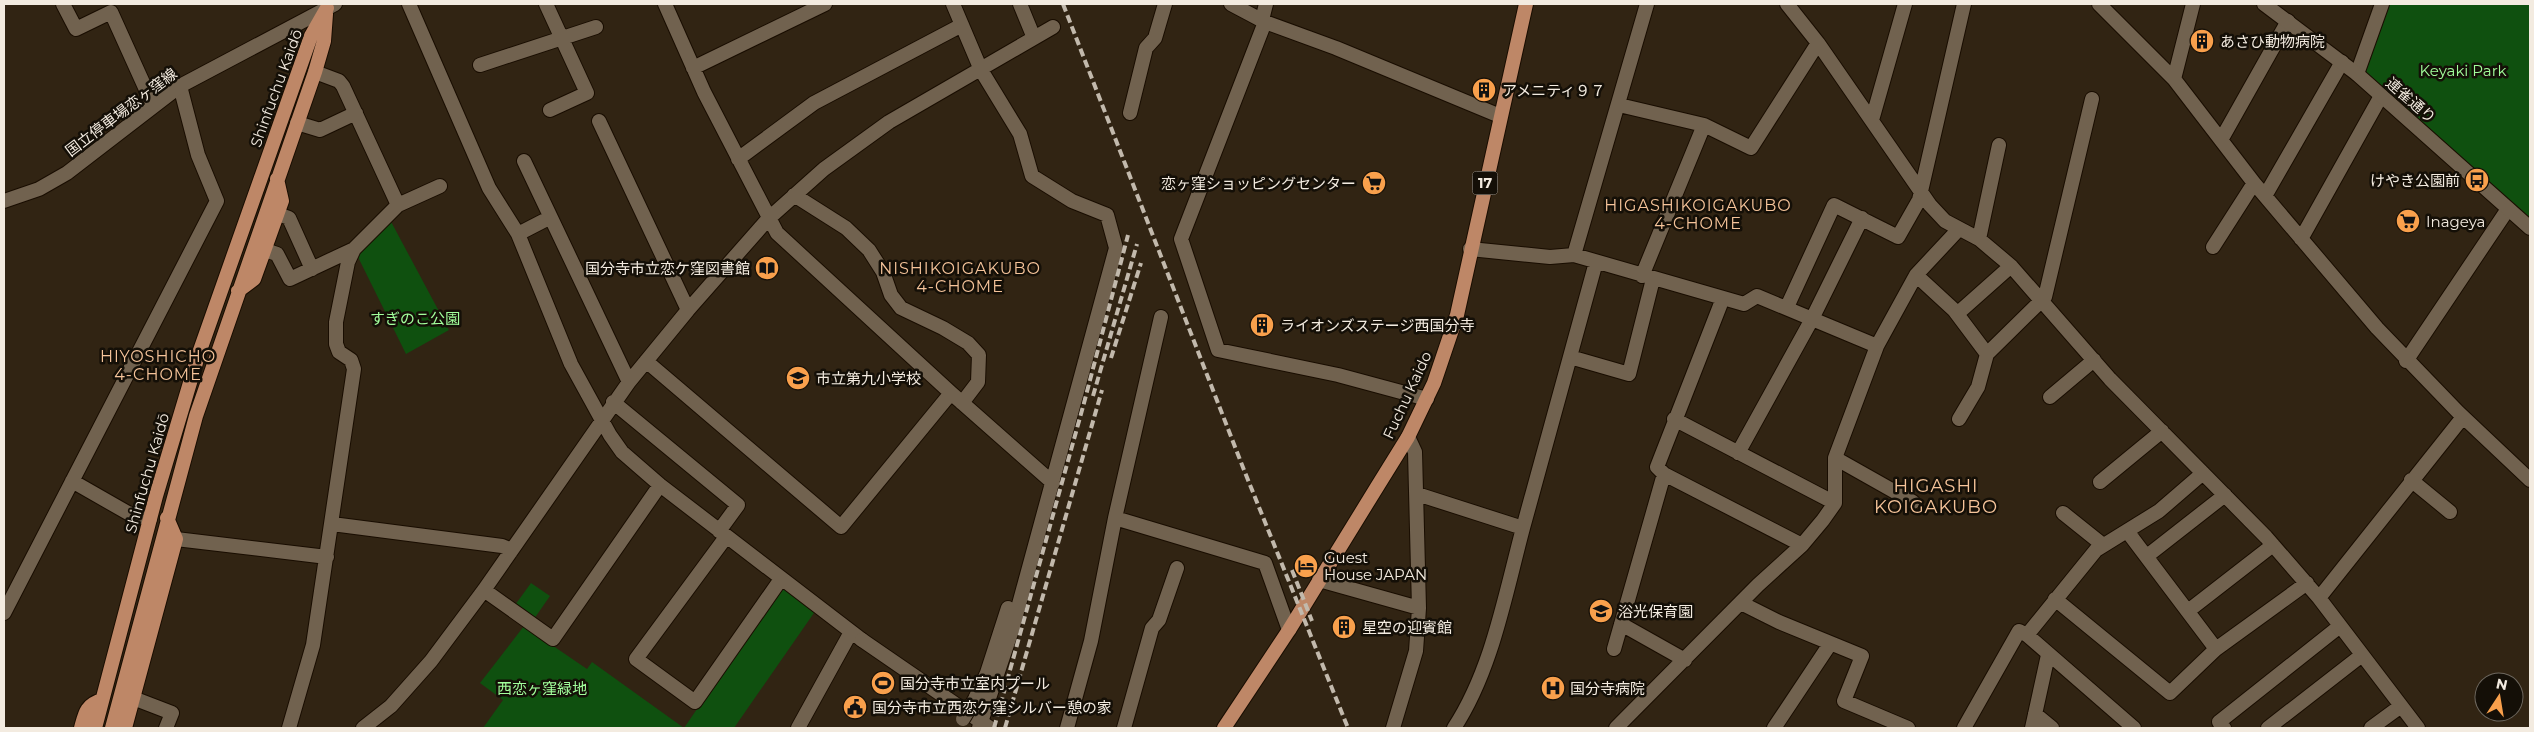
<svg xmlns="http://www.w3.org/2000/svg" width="2534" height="732" font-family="Montserrat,'Noto Sans JP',sans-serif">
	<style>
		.green { fill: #0f500f }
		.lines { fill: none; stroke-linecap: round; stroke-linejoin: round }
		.minor-casing { stroke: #190d01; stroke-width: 16 }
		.tertiary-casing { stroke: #190d01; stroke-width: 16 }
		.secondary-casing { stroke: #190d01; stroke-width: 16 }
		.primary-casing { stroke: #190d01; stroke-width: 16 }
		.minor { stroke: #71624f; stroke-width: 14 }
		.tertiary { stroke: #71624f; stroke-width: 14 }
		.secondary { stroke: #71624f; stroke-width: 14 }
		.primary { stroke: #be8767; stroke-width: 14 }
		.rail { stroke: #c2b9ac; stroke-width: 4; stroke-dasharray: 8 4; stroke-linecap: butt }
		.minor-bridge-casing { stroke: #190d01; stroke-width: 16; stroke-linecap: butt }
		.minor-bridge { stroke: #71624f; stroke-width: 14 }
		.labels { text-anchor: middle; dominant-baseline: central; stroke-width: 5; stroke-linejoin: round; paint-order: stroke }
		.shield { fill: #140f07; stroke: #b0a99f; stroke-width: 1 }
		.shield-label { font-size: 14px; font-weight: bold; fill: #f3ebe0 }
		.poi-label { font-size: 15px; fill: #f3ebe0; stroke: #140f07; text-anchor: start }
		.park-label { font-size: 15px; fill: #a2ff9c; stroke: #140f07 }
		.street-label { font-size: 15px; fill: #f3ebe0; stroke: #140f07 }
		.neighbourhood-label { font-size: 16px; letter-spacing: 1px; fill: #f6c49a; stroke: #140f07 }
		.quarter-label { font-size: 18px; letter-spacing: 1px; fill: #f6c49a; stroke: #140f07 }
	</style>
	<rect width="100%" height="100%" fill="#312413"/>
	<!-- green -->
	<path class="green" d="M2388,4H2530V219L2364,70Z
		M388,216L449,330L406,354L354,249Z
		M531,583L550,596L534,619L515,605Z
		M779,589L787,590L816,610L734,728H483L503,700L480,683L524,626L587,669L592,662L684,728Z"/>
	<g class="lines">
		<!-- minor casing -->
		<g class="minor-casing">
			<path id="minor" d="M63,4L76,29L111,12L153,105
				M409,4L489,188L518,234L571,364L610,435L622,452L660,485L862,640
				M546,4L587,93L550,110
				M665,4L704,92L777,233L951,393L1053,483
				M953,4L981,70L1020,134L1032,176L1072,201L1107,215L1116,248L1012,630L979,728
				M1020,4L1034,38
				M1231,4L1265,22L1336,48L1500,116
				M1787,4L1818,43L1930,205L1945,221L1979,239L2011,266L2110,379L2266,537L2319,598L2418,728
				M2099,4L2174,79L2254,183L2377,328L2458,412L2530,480
				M1262,20L1266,4
				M1265,22L1181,239L1218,350L1338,375L1427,399
				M480,65L596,27
				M693,68L825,4
				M315,72L339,81L343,86L398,205
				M2357,74L2382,4
				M2174,79L2193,4
				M1619,105L1704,125L1751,148L1818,43
				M1130,113L1146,48L1155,38L1165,4
				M1872,120L1905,4
				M599,121L688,310
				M297,123L320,130L356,113
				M2221,140L2288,21
				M738,159L814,103L962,25
				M524,161L629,382
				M794,195L846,228L869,250L883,272L891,295L901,308L943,328L968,343L979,355L978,382L962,403
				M2265,196L2342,62
				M278,214L289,218L312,269
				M518,234L549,218
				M1979,239L1999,145
				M2301,239L2381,96
				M2213,247L2254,183
				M1470,249L1550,257L1574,255L1744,304L1757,296L1877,346
				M265,250L277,254L290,279L354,249
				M1574,255L1647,4
				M1916,275L1954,310L1987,354L1978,387L1959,419
				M1642,276L1704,125
				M1723,298L1657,467L1664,474L1802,545
				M1787,307L1834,205L1898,237L1919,200L1964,4
				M1957,314L2011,266
				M1987,354L2045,297L2092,99
				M1570,357L1629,374L1653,279
				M646,361L841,527L951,393
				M2406,361L2508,209
				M2050,397L2094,360
				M613,402L738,505L719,531
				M1674,419L1835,503
				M1738,453L1812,319L1862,218
				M1835,458L1913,502
				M2411,480L2450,512
				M72,481L128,513L150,519
				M2100,482L2162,431
				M1417,494L1523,528C1505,595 1492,670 1454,728
				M2063,513L2103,545
				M1115,518L1265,563L1289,630
				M332,524L502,546L512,550
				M1523,528L1596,262
				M2127,531L2216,649
				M726,537L636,659L695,702L781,579
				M176,539L327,557
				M2147,556L2225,495
				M1319,580L1419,608
				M484,590L553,639L660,485
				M2319,598L2463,417
				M2055,599L2170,693L2216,649L2307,583
				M1741,603L1779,622L1862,656L1844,701L1908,728
				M2188,611L2273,545
				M4,613L217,201L198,155L180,86
				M1621,624L1685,660
				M2027,635L2096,550L2159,511L2203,473
				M1614,649L1664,474
				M133,698L172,713L166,728
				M975,699L987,673L1008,608
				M2035,714L2052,728
				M289,728L313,645L354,369L351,360L339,352L336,344V322L348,262L354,249L398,205L440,186
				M363,728L391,706L431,661L484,590L629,382L688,310L768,219L824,169L889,122L1053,27
				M798,728L851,632
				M1067,728L1091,641L1115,518L1161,317
				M1124,728L1152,628L1159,620L1177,568
				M1393,728L1416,651L1419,608L1415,452L1408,437
				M1616,728L1758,585L1802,545L1823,520L1835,503V458L1877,346L1916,275L1958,230
				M1774,728L1830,644
				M1964,728L2019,631L2027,635L2134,728
				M2032,728L2048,655
				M2224,728L2219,722L2340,626
				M2268,728L2362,655
				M2371,728L2401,706"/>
		</g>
		<!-- tertiary casing -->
		<g class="tertiary-casing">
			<path id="tertiary" d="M862,640L990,728"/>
		</g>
		<!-- secondary casing -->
		<g class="secondary-casing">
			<path id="secondary" d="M2264,4L2357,74L2530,228
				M4,201L39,189L67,173L180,86L335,4"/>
		</g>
		<!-- primary casing -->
		<g class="primary-casing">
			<path id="primary" d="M238,291L254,279L282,201L277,179
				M81,728C85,713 86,705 102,700
				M95,728L156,496L198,356L311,36L327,8
				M112,728L196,416L315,72L324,41L326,14
				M125,728L176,539L167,518
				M1224,728L1289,630L1377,487L1408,437L1434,383L1457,315L1526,4"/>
		</g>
		<!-- minor -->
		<use href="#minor" class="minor"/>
		<!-- tertiary -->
		<use href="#tertiary" class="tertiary"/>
		<!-- secondary -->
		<use href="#secondary" class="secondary"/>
		<!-- primary -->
		<use href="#primary" class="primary"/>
		<!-- rail -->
		<path class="rail" d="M1063,4L1244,470L1348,728
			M1111,358L1141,263
			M1093,396L1137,244
			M1292,570L1312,621
			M994,728L1084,403L1128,235
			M1005,728L1102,390"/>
		<!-- minor-bridge casing -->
		<g class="minor-bridge-casing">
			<path id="minor-bridge" d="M963,719L975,699"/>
		</g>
		<!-- minor-bridge -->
		<use href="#minor-bridge" class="minor-bridge"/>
	</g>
	<!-- icons -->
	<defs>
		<g id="building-disc" transform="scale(1.25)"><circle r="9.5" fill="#f9a04c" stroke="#140f07"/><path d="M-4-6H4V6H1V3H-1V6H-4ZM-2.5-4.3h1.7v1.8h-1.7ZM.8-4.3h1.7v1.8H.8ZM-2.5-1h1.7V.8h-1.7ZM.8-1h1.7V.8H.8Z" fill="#111"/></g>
		<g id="bus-disc" transform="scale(1.25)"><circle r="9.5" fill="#f9a04c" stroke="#140f07"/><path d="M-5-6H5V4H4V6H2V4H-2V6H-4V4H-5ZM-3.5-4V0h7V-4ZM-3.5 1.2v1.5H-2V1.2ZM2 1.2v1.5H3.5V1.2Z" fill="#111"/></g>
		<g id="supermarket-disc" transform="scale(1.25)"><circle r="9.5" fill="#f9a04c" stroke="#140f07"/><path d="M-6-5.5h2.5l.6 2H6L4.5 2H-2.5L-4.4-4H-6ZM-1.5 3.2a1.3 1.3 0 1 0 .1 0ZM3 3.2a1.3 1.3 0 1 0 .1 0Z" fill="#111"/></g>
		<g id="library-disc" transform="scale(1.25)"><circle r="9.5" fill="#f9a04c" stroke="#140f07"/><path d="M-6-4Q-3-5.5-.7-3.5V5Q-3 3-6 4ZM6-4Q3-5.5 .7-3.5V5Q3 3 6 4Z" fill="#111"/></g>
		<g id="school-disc" transform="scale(1.25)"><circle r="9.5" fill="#f9a04c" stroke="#140f07"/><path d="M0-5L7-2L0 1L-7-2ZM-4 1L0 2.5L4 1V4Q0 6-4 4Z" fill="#111"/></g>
		<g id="hotel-disc" transform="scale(1.25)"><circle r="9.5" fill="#f9a04c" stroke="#140f07"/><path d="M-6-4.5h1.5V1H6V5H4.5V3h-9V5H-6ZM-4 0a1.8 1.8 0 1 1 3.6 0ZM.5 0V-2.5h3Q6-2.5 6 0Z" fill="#111"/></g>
		<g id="stadium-disc" transform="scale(1.25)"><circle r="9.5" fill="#f9a04c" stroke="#140f07"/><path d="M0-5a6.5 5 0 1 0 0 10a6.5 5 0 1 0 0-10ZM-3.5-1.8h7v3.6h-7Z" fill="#111"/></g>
		<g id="hospital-disc" transform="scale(1.25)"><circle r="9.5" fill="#f9a04c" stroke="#140f07"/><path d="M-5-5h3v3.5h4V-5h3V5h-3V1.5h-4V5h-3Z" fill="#111"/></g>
		<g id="civic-disc" transform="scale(1.25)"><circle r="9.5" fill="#f9a04c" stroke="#140f07"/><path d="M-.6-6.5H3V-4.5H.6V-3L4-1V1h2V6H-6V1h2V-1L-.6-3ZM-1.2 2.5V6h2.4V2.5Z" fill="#111"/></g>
	</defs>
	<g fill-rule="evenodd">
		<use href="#building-disc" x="2202" y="41"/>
		<use href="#building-disc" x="1484" y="90"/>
		<use href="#bus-disc" x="2477" y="180"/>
		<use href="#supermarket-disc" x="1374" y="183"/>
		<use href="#supermarket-disc" x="2408" y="221"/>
		<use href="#library-disc" x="767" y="268"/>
		<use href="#building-disc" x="1262" y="325"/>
		<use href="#school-disc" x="798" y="378"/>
		<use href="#hotel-disc" x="1306" y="566"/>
		<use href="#school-disc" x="1601" y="611"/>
		<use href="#building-disc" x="1344" y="627"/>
		<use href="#stadium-disc" x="883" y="683"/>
		<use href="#hospital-disc" x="1553" y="688"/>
		<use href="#civic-disc" x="855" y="707"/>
	</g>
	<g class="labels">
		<!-- shield labels -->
		<rect class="shield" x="1472.5" y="171.5" width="25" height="23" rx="4"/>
		<g class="shield-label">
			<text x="1485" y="183">17</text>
		</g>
		<!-- poi labels -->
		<g class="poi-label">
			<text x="2220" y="41">あさひ動物病院</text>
			<text x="1502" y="90">アメニティ９７</text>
			<text x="2460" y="180" text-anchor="end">けやき公園前</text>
			<text x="1356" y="183" text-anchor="end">恋ヶ窪ショッピングセンター</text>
			<text x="2426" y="221">Inageya</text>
			<text x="750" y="268" text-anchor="end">国分寺市立恋ケ窪図書館</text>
			<text x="1280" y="325">ライオンズステージ西国分寺</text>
			<text x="816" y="378">市立第九小学校</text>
			<text x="1324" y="557">Guest<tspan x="1324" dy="17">House JAPAN</tspan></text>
			<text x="1618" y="611">浴光保育園</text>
			<text x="1362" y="627">星空の迎賓館</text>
			<text x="900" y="683">国分寺市立室内プール</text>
			<text x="1570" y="688">国分寺病院</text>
			<text x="872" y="707">国分寺市立西恋ケ窪シルバー憩の家</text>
		</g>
		<!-- park labels -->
		<g class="park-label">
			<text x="2463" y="70">Keyaki Park</text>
			<text x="415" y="318">すぎのこ公園</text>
			<text x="542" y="688">西恋ヶ窪緑地</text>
		</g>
		<!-- street labels -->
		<g class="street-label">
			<text transform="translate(276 88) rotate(-70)">Shinfuchu Kaidō</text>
			<text transform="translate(2411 100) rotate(41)">連雀通り</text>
			<text transform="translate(121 112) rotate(-37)">国立停車場恋ヶ窪線</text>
			<text transform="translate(1407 395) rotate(-65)">Fuchu Kaido</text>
			<text transform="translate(147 473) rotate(-74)">Shinfuchu Kaidō</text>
		</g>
		<!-- neighbourhood labels -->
		<g class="neighbourhood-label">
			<text x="1698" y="205">HIGASHIKOIGAKUBO<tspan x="1698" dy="18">4-CHOME</tspan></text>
			<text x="960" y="268">NISHIKOIGAKUBO<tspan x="960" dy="18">4-CHOME</tspan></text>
			<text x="158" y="356">HIYOSHICHO<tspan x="158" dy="18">4-CHOME</tspan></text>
		</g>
		<!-- quarter labels -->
		<g class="quarter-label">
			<text x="1936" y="486">HIGASHI<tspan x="1936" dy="21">KOIGAKUBO</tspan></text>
		</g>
	</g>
	<!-- border -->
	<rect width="2534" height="732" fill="none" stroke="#f3ebe0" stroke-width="10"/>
	<!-- north arrow -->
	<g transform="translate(2499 697) rotate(12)"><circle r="24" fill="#140f07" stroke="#6d675e"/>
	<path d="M0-4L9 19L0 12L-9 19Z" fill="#f9a04c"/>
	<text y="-8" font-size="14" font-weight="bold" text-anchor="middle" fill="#f3ebe0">N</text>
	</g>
</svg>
